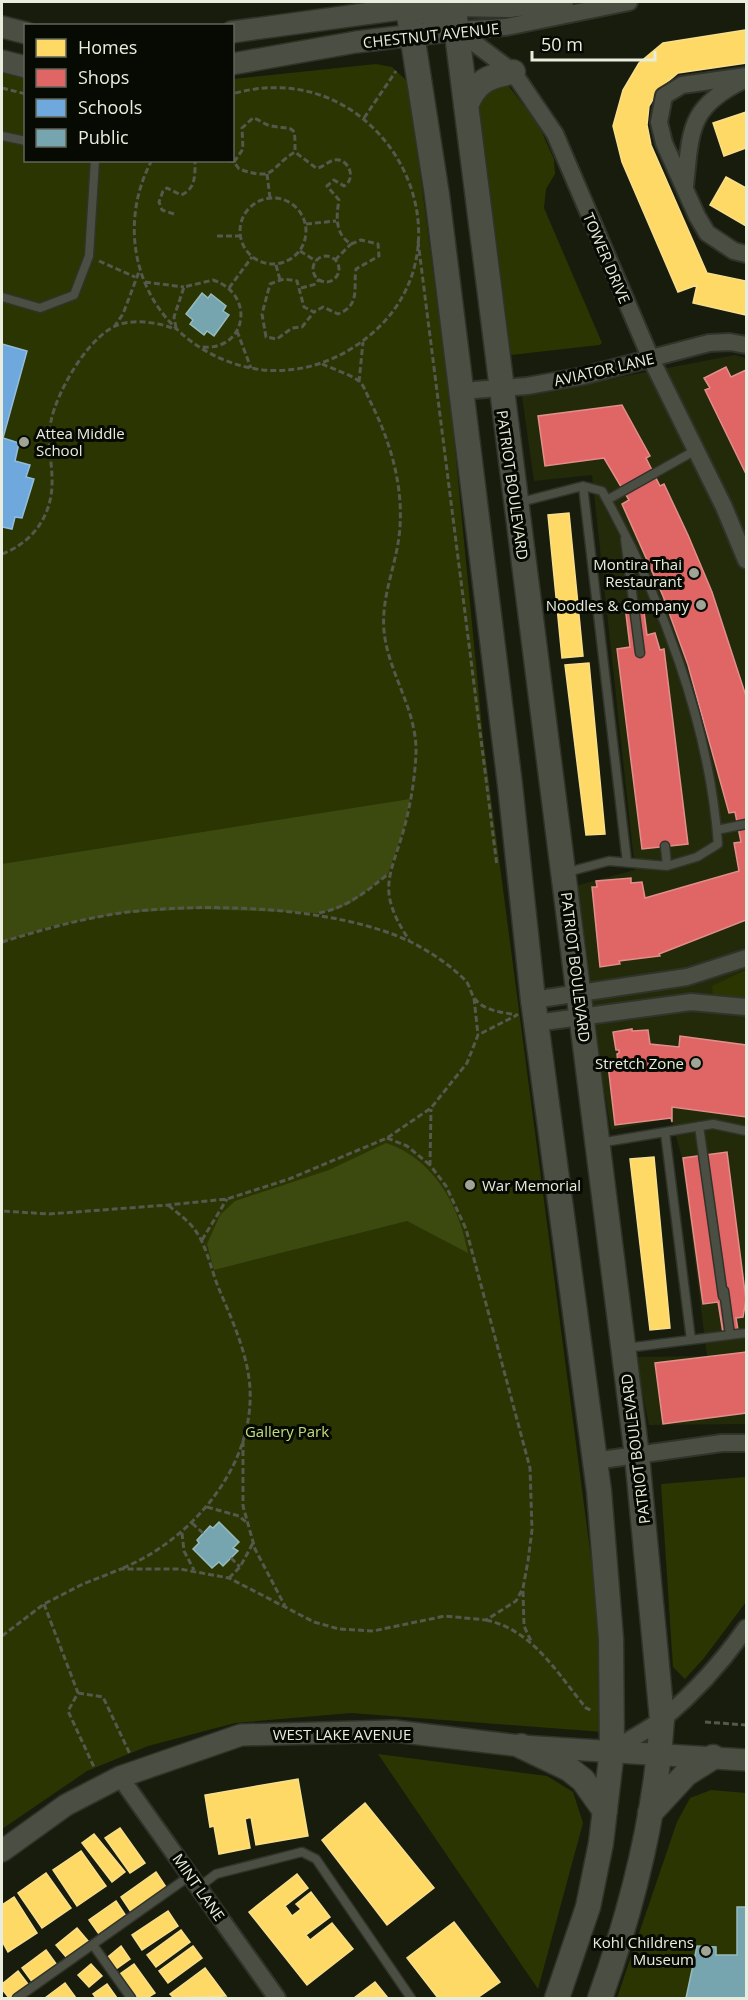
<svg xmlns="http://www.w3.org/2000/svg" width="748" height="2000" font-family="'Open Sans',sans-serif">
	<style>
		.built { fill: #222a0a }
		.green { fill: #2a3502 }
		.forest { fill: #3c4a0f }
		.homes { fill: #ffd966; stroke: #f8df8a; stroke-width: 1.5 }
		.shops { fill: #e06666; stroke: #e28e8a; stroke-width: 1.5 }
		.schools { fill: #6fa8dc; stroke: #93bddc; stroke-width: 1.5 }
		.public { fill: #76a5af; stroke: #98bbbd; stroke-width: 1.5 }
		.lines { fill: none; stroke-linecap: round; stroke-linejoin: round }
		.service-casing { stroke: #31332a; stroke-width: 11 }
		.minor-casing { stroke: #31332a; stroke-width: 20 }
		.tertiary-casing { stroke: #31332a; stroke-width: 24 }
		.secondary-casing { stroke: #31332a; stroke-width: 27 }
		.path { stroke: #54584d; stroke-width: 3; stroke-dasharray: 6 3; stroke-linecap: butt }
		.service { stroke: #4b4f43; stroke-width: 8 }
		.minor { stroke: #4b4f43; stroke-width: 16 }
		.tertiary { stroke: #4b4f43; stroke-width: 21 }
		.secondary { stroke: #4b4f43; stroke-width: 24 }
		.poi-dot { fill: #9fa494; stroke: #070a02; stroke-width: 2 }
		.labels { text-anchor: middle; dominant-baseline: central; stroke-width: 6; stroke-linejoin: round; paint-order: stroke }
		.street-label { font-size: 15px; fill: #e8eddd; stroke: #070a02 }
		.poi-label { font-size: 15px; fill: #e8eddd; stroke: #070a02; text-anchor: end }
		.park-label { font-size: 15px; fill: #c3dd82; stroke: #070a02 }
	</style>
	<rect width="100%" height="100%" fill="#181c0d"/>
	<!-- built -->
	<path class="built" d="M735,355L746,358V1424L649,1425L635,1357L707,1356L682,1158L671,1118L611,1130L571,887L635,870L592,475L534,481L522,396Z"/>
	<!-- green -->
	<path class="green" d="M2,64L25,71L26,160H232L233,79L376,64L392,67L408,82L451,407L483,737L601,1634L603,1732L351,1713L235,1723L148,1746L87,1771L2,1829Z
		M490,75L507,84L538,124L554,159L555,174L546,189L544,208L602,343L599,345L511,355L501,350L476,106Z
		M746,970V1005L713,996L712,986Z
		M746,1477V1602L704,1658L685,1679L673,1667L661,1484Z
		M378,1754L547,1776L573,1792L583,1823L538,1989Z
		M711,1790L746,1793V1998H617L677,1822L690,1798Z"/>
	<!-- forest -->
	<path class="forest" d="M410,799L405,825L388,874L354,901L338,909L317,913L195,909L122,913L52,926L2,942V864Z
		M386,1143C434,1159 459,1205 468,1253L407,1221L214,1270L207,1244L220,1215L235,1201L329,1170Z"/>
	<!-- homes -->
	<path class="homes" d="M746,30V63L678,73L660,88L649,106L647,125L651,145L707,273L746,281V315L693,303L697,285L678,292L622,162L613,126L623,90L639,63L663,43Z
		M746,112V148L724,156L713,123Z
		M726,177L746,188V226L710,205Z
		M569,513L583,656L562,658L548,515Z
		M589,663L605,834L586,835L565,665Z
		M654,1157L670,1328L650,1330L630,1159Z
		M298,1779L308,1836L256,1845L251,1817L245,1819L250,1848L219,1854L214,1826L210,1827L205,1795Z
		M365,1803L434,1888L387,1925L322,1840Z
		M120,1828L145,1863L130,1873L105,1838Z
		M94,1834L125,1872L112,1882L82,1843Z
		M81,1851L106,1886L77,1906L53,1870Z
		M156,1872L166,1887L131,1912L121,1897Z
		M46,1873L71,1908L42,1928L18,1893Z
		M297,1874L308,1888L285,1906L292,1916L301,1909L296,1904L311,1892L330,1917L306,1935L310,1940L332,1923L353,1949L307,1985L249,1912Z
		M14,1897L37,1933L8,1952L2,1941V1905Z
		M116,1901L126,1916L99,1934L89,1920Z
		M168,1911L178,1926L142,1950L132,1935Z
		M454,1922L500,1982L477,1998H438L407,1958Z
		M77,1928L88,1941L67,1958L56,1945Z
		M181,1930L190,1942L156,1967L147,1955Z
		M121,1946L130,1959L116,1969L108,1957Z
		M193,1946L202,1958L168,1983L159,1971Z
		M46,1950L57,1965L33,1983L22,1968Z
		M91,1964L102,1976L89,1987L78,1975Z
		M134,1964L155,1993L147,1998H137L120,1974Z
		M205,1968L226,1996L174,1998L170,1994Z
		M18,1971L28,1984L9,1998L2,1989V1984Z
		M375,1982L388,1998H354Z
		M65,1983L76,1998H45Z
		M107,1984L117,1998H96L93,1994Z"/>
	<!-- shops -->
	<path class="shops" d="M726,367L731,377L746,370V474L705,390L710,388L704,378Z
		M622,405L650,456L646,458L660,486L664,484L688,535L712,592L746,696V920L659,954L660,956L619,961L620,964L600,967L592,887H597L596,881L631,878V883L642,882L645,898L739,871L734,843L741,842L735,812L729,813L688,665L663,596L622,504L629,500L604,458L545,466L538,416Z
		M643,604L647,635L655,633L660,650L664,649L688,844L642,849L617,649L630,647L625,606Z
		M632,1029V1031L648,1030L650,1044L679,1047L680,1036L746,1045V1117L672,1107V1122L671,1118L615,1125L608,1065L618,1064L617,1054L619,1053V1050H616L613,1032Z
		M727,1152L746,1300L743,1317L736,1318L738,1330L723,1333L718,1302L703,1304L683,1158Z
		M746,1352V1413L663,1424L655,1363Z"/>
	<!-- schools -->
	<path class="schools" d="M2,344L27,351L3,438L19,443L15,461L30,465L26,477L34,479L22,518L15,517L12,529L2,527Z"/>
	<!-- public -->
	<path class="public" d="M202,293L208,298L211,294L226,306L223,311L229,315L214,336L207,331L204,335L190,324L193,320L186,314Z
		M219,1522L239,1542L233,1548L238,1551L223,1566L219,1562L212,1568L193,1549L199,1543L197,1540L210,1526L213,1528Z
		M737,1907H746V1998H686L697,1946L716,1947V1955H737Z"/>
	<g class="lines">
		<!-- service casing -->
		<g class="service-casing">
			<path id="service" d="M2,136L26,141
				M2,297L40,308L74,295L89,256L95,160
				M583,486L627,862
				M607,500L696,450
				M517,503L583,486L602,491C661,596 709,722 718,844L697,857L667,866L609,861L564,873
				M625,539L640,653
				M717,830L746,824
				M665,846L667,866
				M699,1126L723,1296
				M665,1132L691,1340
				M599,1143L713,1124L746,1131
				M724,1291L730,1335
				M626,1348L746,1333
				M199,1887L216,1874L302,1852L316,1859L411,1998
				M93,1945L131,1998
				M17,1998L191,1875"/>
		</g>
		<!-- minor casing -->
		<g class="minor-casing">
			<path id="minor" d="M454,8L509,9L565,2
				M411,9L457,30L513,72L555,134L651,359L724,507L746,560
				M457,30L506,27L629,2
				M746,76L682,85L664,96L659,122L664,143L697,216L707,233L734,251L746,254
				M685,186C691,130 688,106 746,79
				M461,391L527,386L583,376L709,343L730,342L746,345
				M533,1000L687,977L746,958
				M536,1023L691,1002L746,1007
				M594,1461L722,1443H746
				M612,1750C629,1740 648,1730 664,1718C695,1692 723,1661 746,1628
				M120,1777L277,1998"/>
		</g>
		<!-- tertiary casing -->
		<g class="tertiary-casing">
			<path id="tertiary" d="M2,27L26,33
				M232,32L408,8H454
				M2,61L26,67
				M232,64L356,42L457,30
				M2,1851L66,1805L120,1777L241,1735L394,1731L521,1746L746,1760"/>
		</g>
		<!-- secondary casing -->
		<g class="secondary-casing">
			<path id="secondary" d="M407,2L437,195L510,785L533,1000L599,1491L611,1639L612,1750L601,1843L588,1907L557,1998
				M453,2L637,1456L662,1719C656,1814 632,1909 600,1998
				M466,106C475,82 488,76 513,72
				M521,1746L569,1769L583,1780L605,1811
				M650,1813L686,1774L713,1757"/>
		</g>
		<!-- path -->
		<path class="path" d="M2,88L26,94
			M364,118L396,71
			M152,160C127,206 128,263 158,307C182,342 221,365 263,370C297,373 329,364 357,345C491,254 387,49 232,94
			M228,160L234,162L239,169C277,182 268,168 295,152L316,168C324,168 330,158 339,160C351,163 355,180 344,186L334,180L327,186L339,200C336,217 335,234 351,244L361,240L378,244L379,256L356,269C353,288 361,305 338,314L323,307L314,312L304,307L297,281L284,279L270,284L262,314L266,337L277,339L292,328L302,327L314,312
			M234,162L243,149L242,128L253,118C259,119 265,125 271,126C296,130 295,124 295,152
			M267,174L270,198
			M240 231a33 33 0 1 1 66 0a33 33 0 1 1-66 0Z
			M174,214L162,210L159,202L163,191L167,188L181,195C196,189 195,175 195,160
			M306,224L336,221
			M217,236H239
			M418,241L497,866
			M300,251L316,261
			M313 269a13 13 0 1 1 26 0a13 13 0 1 1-26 0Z
			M335,260L351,244
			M99,261L135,277
			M276,265L280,280
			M145,282L184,287
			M229,288L252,257
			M301,288L316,284L319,279
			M114,327L123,314L140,269
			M176,328L174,317L184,287L213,280C256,294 247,351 202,347
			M237,331L251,368
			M322,364C333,369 349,374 359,381C364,385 367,395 370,401C391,442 405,490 399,537C395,568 381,598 384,631C388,673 417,709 416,753C415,777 411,802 405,825C391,877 375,888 409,940
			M359,382L363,342
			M2,554C31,543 51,518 52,485C53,464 46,442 51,421C57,391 92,328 125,323C141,320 160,323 175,329
			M319,913C348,907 364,893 387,875
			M2,942C41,930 80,919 121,913C203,902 334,906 409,941C429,951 449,964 465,980C469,984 470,990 473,996C482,1011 501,1012 517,1015L478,1035L467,1063L431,1108L387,1138L289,1179L227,1199L168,1205L49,1214L2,1211
			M474,998L478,1035
			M387,1138L407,1146L430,1165
			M202,1240L227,1199
			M243,1441V1506L255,1549L285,1606
			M207,1507L239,1516L246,1522
			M192,1523L203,1533
			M182,1533L184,1551L194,1570
			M231,1558L240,1567
			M123,1568C191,1540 254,1467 250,1389C248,1354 232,1320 219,1289C211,1270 207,1246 195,1230C188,1220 177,1213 168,1205
			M229,1578L240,1567L253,1543
			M523,1591L524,1626L532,1643
			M44,1604L78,1693L68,1711L94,1767
			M486,1620C533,1630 557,1673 586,1708L593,1711
			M2,1636L44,1604L83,1584L121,1569H180L229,1578L314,1622L339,1629L373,1631L445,1616L486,1620L516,1601L523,1588L528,1561L532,1530L530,1468L466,1229L446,1186L430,1165L431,1109
			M78,1693L103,1697L130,1754
			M705,1722L746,1725"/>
		<!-- service -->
		<use href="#service" class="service"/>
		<!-- minor -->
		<use href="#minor" class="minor"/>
		<!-- tertiary -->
		<use href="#tertiary" class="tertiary"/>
		<!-- secondary -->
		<use href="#secondary" class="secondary"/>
	</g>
	<!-- markers -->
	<g class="poi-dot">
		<circle cx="24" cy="442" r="6"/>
		<circle cx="694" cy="573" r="6"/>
		<circle cx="701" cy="605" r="6"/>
		<circle cx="696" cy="1063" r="6"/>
		<circle cx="470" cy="1185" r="6"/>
		<circle cx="706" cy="1951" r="6"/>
	</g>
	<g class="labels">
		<!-- street labels -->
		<g class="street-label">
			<text transform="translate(431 35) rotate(-6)">CHESTNUT AVENUE</text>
			<text transform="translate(607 258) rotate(67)">TOWER DRIVE</text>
			<text transform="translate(604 369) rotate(-13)">AVIATOR LANE</text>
			<text transform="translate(513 485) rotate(82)">PATRIOT BOULEVARD</text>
			<text transform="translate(576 967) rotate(83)">PATRIOT BOULEVARD</text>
			<text transform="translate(635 1449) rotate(-97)">PATRIOT BOULEVARD</text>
			<text x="342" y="1734">WEST LAKE AVENUE</text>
			<text transform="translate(199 1887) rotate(55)">MINT LANE</text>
		</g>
		<!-- poi labels -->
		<g class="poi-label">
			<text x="36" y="433" text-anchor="start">Attea Middle<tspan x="36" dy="17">School</tspan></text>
			<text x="682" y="564">Montira Thai<tspan x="682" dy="17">Restaurant</tspan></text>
			<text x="689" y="605">Noodles &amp; Company</text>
			<text x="684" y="1063">Stretch Zone</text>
			<text x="482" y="1185" text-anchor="start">War Memorial</text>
			<text x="694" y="1942">Kohl Childrens<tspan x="694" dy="17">Museum</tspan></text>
		</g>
		<!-- park labels -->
		<g class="park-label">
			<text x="287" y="1431">Gallery Park</text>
		</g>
	</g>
	<!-- border -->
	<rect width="748" height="2000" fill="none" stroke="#e8eddd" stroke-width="6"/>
	<!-- legend -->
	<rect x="24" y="24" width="210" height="138" fill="#070a02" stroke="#61655a" stroke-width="1.5"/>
	<rect x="36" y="39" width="30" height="18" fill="#ffd966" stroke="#61655a" stroke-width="1.5"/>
	<text x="78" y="54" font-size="18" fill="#e8eddd">Homes</text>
	<rect x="36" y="69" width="30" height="18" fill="#e06666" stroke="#61655a" stroke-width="1.5"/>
	<text x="78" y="84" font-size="18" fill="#e8eddd">Shops</text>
	<rect x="36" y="99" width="30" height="18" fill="#6fa8dc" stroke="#61655a" stroke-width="1.5"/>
	<text x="78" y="114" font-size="18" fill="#e8eddd">Schools</text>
	<rect x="36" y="129" width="30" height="18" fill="#76a5af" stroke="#61655a" stroke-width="1.5"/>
	<text x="78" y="144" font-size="18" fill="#e8eddd">Public</text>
	<!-- scale -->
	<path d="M532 51v9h123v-9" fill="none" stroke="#e8eddd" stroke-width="3"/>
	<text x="541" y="51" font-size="18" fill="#e8eddd" stroke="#070a02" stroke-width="4.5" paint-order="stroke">50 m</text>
</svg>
